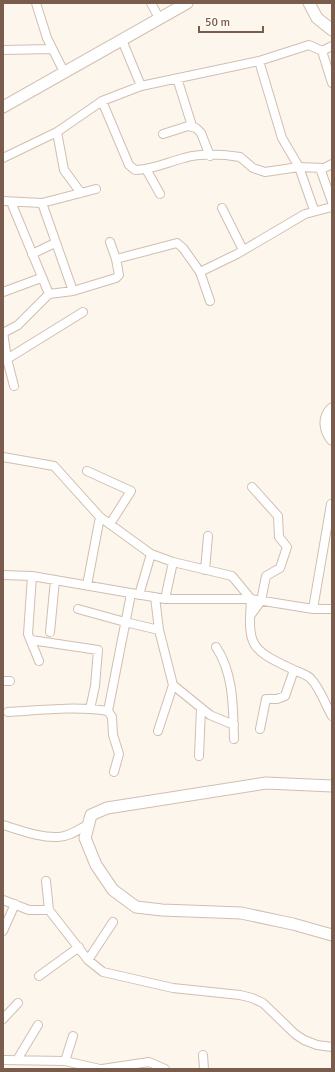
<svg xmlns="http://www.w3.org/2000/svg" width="335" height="1072" font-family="Signika,sans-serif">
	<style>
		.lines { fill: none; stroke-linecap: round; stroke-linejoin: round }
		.minor-casing { stroke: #d1beb0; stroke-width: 10 }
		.tertiary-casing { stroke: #d1beb0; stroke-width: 13 }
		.minor { stroke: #fff; stroke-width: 8 }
		.tertiary { stroke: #fff; stroke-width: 11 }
	</style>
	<rect width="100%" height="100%" fill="#fdf6ec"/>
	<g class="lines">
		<!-- minor casing -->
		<g class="minor-casing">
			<path id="minor" d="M36,3L47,38L64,72
				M151,3L159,18
				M122,40L141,86
				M3,50L52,49
				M322,51L332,83
				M259,61L309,45L322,51L332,46
				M177,78L192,126
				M102,101L129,165L135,170C152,170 168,162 184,158C200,153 223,154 240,157L253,168L265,172L299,167L324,168L332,164
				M57,132L64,170L81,193
				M163,134L188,126L196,128L201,133L210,156
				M3,158L57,132L102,101L141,86L259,61L282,138L299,167L314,210
				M320,168L332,202
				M146,169L160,194
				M3,201L42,203L96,189
				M11,202L49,294
				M42,203L73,291L116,278L119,275L116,259L110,242
				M222,208L243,250
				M32,254L55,243
				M116,259L177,243L183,248L200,272L237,254L305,214L332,207
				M200,272L210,301
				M3,292L41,278
				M3,332L7,359L83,312
				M3,333L18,325L49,294L73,291
				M7,359L14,386
				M3,457L54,466L100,517L151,554L173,562L232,576L251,599C248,645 249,649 292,669C297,672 307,674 311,679C320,688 325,704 332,716
				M87,471L131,491L110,524
				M205,570L208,536
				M3,575L32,576L165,599H251L313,609H332
				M32,576L28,634L39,661
				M87,585L100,517
				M139,595L151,554
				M155,597L159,630L173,685L210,715L234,725
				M165,599L173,562
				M78,609L125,622L159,630
				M313,609L331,504
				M250,616L261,601L266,576L280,568L287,547L279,537L278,516L252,487
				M50,632L55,580
				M31,640L98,650L95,686L90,709
				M216,647C234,674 233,708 234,739
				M3,681H10
				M108,711L112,717L113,735L119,754L114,772
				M8,712C42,710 75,706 108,711L131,594
				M260,729L266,699H277L285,696L294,670
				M158,731L173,685
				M199,756L201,708
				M3,825C20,830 40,838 58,837C69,837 79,829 89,824
				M46,881L49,910L88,960L103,972L173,988L240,995L252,998L263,1003L295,1034L304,1040L317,1045L332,1047
				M3,900L29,910H49
				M3,931L15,904
				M88,960L113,922
				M39,976L79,947
				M3,1019L18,1003
				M203,1055L204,1069
				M3,1060L65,1061L100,1069
				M17,1060L38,1025
				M65,1061L73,1036
				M102,1069L149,1062L165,1069"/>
		</g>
		<!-- tertiary casing -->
		<g class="tertiary-casing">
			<path id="tertiary" d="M309,3L317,18L332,30
				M3,107L187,3
				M332,409C323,418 325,430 332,439
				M332,786L266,783L107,808L91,815L85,838L96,865L113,890L136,907L162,910L241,913L293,924L332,935"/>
		</g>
		<!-- minor -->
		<use href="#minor" class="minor"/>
		<!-- tertiary -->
		<use href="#tertiary" class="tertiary"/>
	</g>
	<!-- border -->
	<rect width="335" height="1072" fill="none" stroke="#7a5c4d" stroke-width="8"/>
	<!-- scale -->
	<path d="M199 26v6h64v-6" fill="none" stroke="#7a5c4d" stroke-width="2"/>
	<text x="205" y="26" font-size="12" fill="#7a5c4d" stroke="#fffaf3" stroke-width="3" paint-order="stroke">50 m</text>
</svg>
